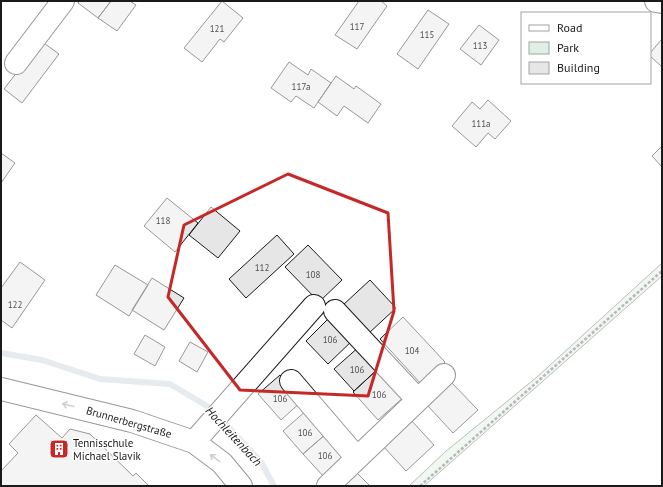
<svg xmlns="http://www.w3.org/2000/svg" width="663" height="487" font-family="'PT Sans',sans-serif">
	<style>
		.green { fill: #e0efe3; stroke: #6a6a6a }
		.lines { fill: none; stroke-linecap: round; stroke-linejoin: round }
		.stream { stroke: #c6d2dc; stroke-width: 6 }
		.building { fill: #e6e6e6; stroke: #1a1a1a }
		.minor-casing { stroke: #1a1a1a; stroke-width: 24 }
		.major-casing { stroke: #1a1a1a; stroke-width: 24 }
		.path { stroke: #5f5f5f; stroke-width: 2.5; stroke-dasharray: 3 2; stroke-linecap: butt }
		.minor { stroke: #fff; stroke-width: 22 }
		.major { stroke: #fff; stroke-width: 22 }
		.oneway { stroke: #989898 }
		.marked { fill: none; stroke: #c62828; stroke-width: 3; stroke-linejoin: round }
		.labels { text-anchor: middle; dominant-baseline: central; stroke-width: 3; stroke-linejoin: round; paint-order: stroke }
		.number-label { font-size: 9px; fill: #4d4d4d }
		.street-label { font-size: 11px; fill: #1a1a1a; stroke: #fff }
		.poi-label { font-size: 11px; fill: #1a1a1a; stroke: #fff; text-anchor: start }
		.water-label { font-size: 12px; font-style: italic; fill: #1a1a1a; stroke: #fff }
	</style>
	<rect width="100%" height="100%" fill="#fff"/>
	<!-- green -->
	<path class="green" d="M662,263V276L424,486H409L445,452L537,377Z"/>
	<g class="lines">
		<!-- stream -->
		<path class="stream" d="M1,353L42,360L100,379L170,384L212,409L261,462L274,486"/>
	</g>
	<!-- building -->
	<path class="building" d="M79,1H111L98,18L78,3Z
		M111,1H130L136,5L117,31L98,18Z
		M222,1L243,18L224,42L220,39L202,62L184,48Z
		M359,1H381L387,6L357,49L335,35Z
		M428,10L449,24L418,69L397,54Z
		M479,25L499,40L481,65L460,49Z
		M662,39V67L650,56V53Z
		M41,41L59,54L22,103L4,89Z
		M289,62L308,75L311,69L331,83L314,108L296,96L291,102L271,88Z
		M336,76L354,89L356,86L381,104L368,123L344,106L337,116L318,102Z
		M488,100L511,121L495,139L488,133L476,147L452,126L472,102L480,109Z
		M662,146V167L652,156Z
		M1,153L15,163L1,183Z
		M167,198L198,223L175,252L144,226Z
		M211,207L240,231L218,258L189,235Z
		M277,235L294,254L246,298L229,279Z
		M308,245L342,280L319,302L285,267Z
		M20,262L45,280L12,328L1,320V288Z
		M115,265L148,285L129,316L96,295Z
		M152,278L184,298L164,330L132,310Z
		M370,280L396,308L369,333L343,305Z
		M332,315L355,338L328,364L306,341Z
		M403,317L445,362L421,384L380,339Z
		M145,335L165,347L155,366L134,354Z
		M190,342L208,352L197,372L179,361Z
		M360,346L379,368L354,391L334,369Z
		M379,368L405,396L378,420L353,392Z
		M280,375L302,401L281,420L258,394Z
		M451,382L478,410L453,433L427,405Z
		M307,410L327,433L303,454L283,431Z
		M36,415L62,438L70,429L90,434L133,476L136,473L149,486H1V471L18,453L9,444Z
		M410,419L434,445L406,471L382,445Z
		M327,433L348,456L324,477L303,454Z
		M356,472L370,486H343Z"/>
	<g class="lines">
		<!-- minor casing -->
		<g class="minor-casing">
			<path id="minor" d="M16,63L63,1
				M335,311L418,400
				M291,381L357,458
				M1,389L132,421L194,442L222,463L241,486
				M194,442L314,306
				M328,486L444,375"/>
		</g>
		<!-- major casing -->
		<g class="major-casing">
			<path id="major" d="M656,1L662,2"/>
		</g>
		<!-- path -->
		<path class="path" d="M420,486L662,271"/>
		<!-- minor -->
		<use href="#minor" class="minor"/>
		<!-- major -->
		<use href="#major" class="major"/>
	</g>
	<!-- one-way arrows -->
	<defs><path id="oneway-shaft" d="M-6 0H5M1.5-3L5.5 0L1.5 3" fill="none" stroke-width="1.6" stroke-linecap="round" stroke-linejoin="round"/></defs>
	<g class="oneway">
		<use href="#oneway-shaft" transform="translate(68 405) rotate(-166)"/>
		<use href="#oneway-shaft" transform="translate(215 458) rotate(-143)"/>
	</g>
	<!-- marked area -->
	<path d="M0 0H663V487H0ZM288,174L388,213L394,311L368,396L240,390L168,297L184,225Z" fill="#fff" fill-opacity=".55" fill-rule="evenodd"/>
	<path class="marked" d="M288,174L388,213L394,311L368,396L240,390L168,297L184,225Z"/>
	<!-- icons -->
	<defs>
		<g id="building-square" transform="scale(1)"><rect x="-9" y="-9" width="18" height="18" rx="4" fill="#c62828" stroke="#fff"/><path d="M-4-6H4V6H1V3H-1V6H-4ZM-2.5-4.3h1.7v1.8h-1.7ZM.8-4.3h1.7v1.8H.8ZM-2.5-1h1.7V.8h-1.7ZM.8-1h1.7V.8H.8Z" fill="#fff"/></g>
	</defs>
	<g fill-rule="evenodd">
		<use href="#building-square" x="59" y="449"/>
	</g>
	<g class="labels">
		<!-- number labels -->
		<g class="number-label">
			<text x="357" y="26">117</text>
			<text x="217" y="28">121</text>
			<text x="427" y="34">115</text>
			<text x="480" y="45">113</text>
			<text x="301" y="86">117a</text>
			<text x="481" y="123">111a</text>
			<text x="163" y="220">118</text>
			<text x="262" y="267">112</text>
			<text x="313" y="274">108</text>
			<text x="15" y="304">122</text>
			<text x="330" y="339">106</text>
			<text x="412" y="350">104</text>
			<text x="357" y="369">106</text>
			<text x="379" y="394">106</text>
			<text x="280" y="398">106</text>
			<text x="305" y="432">106</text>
			<text x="325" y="455">106</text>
		</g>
		<!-- street labels -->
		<g class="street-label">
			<text transform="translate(129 422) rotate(16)">Brunnerbergstraße</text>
		</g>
		<!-- poi labels -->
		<g class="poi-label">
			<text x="73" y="443">Tennisschule<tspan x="73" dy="13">Michael Slavik</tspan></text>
		</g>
		<!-- water labels -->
		<g class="water-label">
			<text transform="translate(234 436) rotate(47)">Hochleitenbach</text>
		</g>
	</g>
	<!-- border -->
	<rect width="663" height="487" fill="none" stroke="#1a1a1a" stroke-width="4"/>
	<!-- legend -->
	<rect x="521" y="12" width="130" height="72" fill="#ffffff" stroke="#a3a3a3"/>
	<rect x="529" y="25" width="20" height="6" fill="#ffffff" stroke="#a3a3a3"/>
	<text x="557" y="32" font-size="12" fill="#1a1a1a">Road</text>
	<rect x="529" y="42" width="20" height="12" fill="#e0efe3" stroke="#a3a3a3"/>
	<text x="557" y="52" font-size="12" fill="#1a1a1a">Park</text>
	<rect x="529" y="62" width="20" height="12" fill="#e6e6e6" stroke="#a3a3a3"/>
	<text x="557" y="72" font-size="12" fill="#1a1a1a">Building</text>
</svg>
